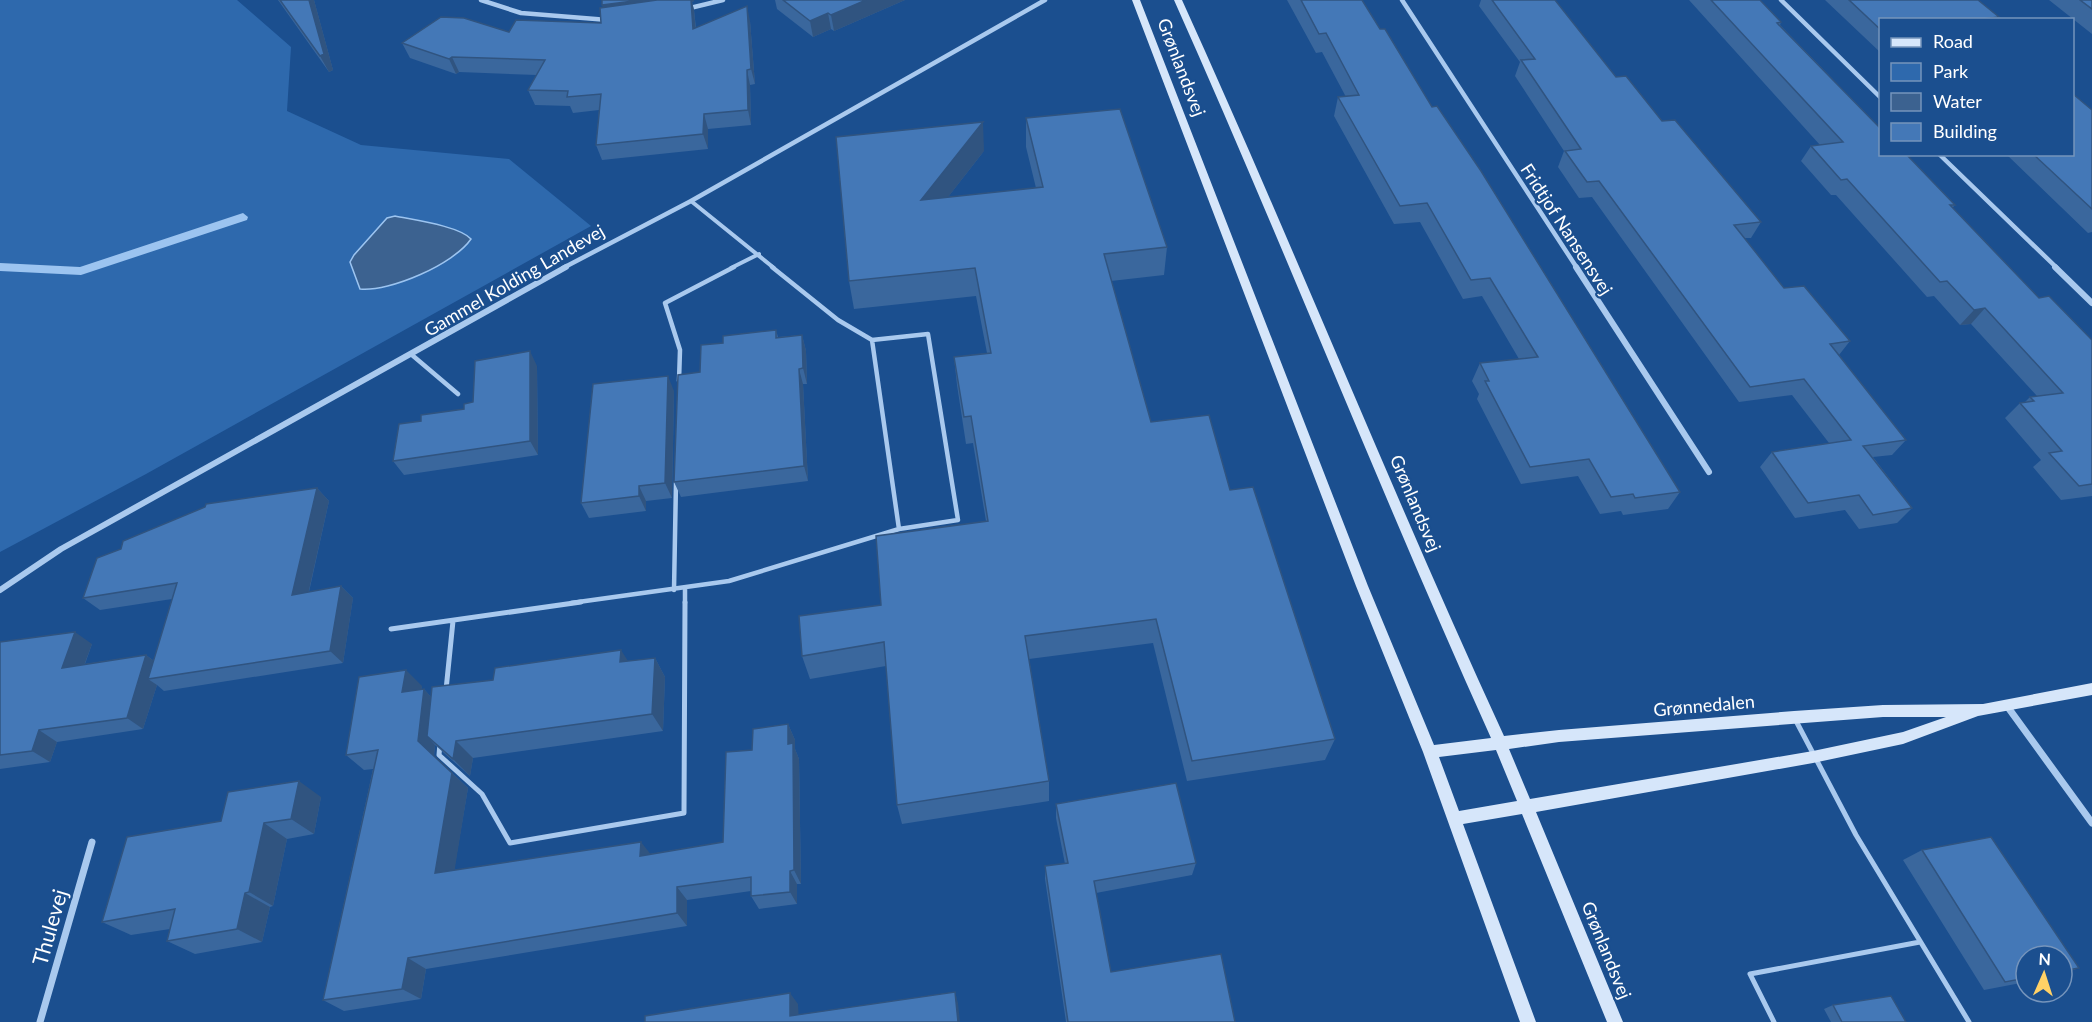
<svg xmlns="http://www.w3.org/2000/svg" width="2092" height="1022" font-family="Lato,sans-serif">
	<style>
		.green { fill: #2e69ad }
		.water { fill: #3c6290; stroke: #9cc4f0; stroke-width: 1.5 }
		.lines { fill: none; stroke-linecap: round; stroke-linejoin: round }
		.stream { fill: #9cc4f0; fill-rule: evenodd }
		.lane-far2 { stroke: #a9c9ee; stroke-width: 4 }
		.lane-far1 { stroke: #a9c9ee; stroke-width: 4.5 }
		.lane { stroke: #a9c9ee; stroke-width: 5 }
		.street-far2 { stroke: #a9c9ee; stroke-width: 4.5 }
		.street-far1 { stroke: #a9c9ee; stroke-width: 6 }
		.street { stroke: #a9c9ee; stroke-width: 7 }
		.secondary { fill: #d6e6fa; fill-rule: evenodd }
		.wall { fill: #3a679d }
		.shaded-wall { fill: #305480 }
		.building { fill: #4478b7; stroke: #305480; stroke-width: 1.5 }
		.labels { text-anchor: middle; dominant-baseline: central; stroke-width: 4.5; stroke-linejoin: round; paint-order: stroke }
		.street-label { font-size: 18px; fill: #fff; stroke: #1b4f8f }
		.near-street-label { font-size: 21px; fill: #fff; stroke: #1b4f8f }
	</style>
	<rect width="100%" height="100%" fill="#1b4f8f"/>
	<!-- green -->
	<path class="green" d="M0,0H237L291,47L287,111L361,145L509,159L591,226L146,474L0,552Z"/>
	<!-- water -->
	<path class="water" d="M395,216C414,220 459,226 471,239C454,264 390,292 360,289L350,262L354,255L387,218Z"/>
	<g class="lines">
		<!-- stream -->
		<path class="stream" d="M243,213L248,217L247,220L81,275L0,271V263L80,267Z"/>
		<!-- lane-far2 -->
		<path class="lane-far2" d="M691,201L774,268
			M731,268L759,254"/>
		<!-- lane-far1 -->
		<path class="lane-far1" d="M872,340L899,529
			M412,355L458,394
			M679,381L680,350L665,303L734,267
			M674,590L676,482
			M571,603L729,581L899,529L958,520L928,334L872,340L838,320L772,267
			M685,603V588"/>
		<!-- lane -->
		<path class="lane" d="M391,629L581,602
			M446,690L453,621
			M1795,719L1856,835L1969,1022
			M440,743L439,755L482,794L510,843L684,813L685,602
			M1774,1022L1750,974L1920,942"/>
		<!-- street-far2 -->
		<path class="street-far2" d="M481,0L521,13L608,20
			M1402,0L1577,268
			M1781,0L1880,97
			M686,9L723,0
			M1939,154L2057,268
			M563,268L691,201L1045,0"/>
		<!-- street-far1 -->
		<path class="street-far1" d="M1576,267L1709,472
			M2055,267L2092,303
			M0,590L61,549L566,267"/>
		<!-- street -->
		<path class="street" d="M2007,706L2092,823
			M40,1022L92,842"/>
		<!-- secondary -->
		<path class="secondary" d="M1132,0H1140L1368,586L1434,745L1491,738C1381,494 1283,244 1174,0H1182C1293,244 1392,493 1504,736L1559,730L1794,711L1883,705L1983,704L2092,683V695L1978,716L1903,744L1813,763L1536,812L1623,1022H1607L1522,814L1463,824L1536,1022H1520L1423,752L1356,586ZM1883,717H1946L1903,732L1813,751L1530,799L1509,749L1559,742ZM1496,750L1517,801L1459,811L1439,757Z"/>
	</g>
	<!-- wall -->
	<path class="wall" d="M278,0H314L333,70L329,72Z
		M602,0H694V1L692,2L694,10L696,28L750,21L755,84L750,85L751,125L708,129V149L602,160L596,145L599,110L573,113L570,106L535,105L528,90L537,75L459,72L456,74L410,58L402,43L601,23L603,7Z
		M775,0H905L834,31L831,29L813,37L777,9Z
		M1287,0H1362L1380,29L1432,107L1680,492L1668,509L1623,515L1621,511L1600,514L1578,476L1521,484L1477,399L1479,394L1472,381L1480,363L1519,359L1482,296L1463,299L1420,222L1394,224L1334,116L1338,97H1346L1322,52L1316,53Z
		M1481,0H1555L1616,77L1662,121L1761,222L1751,238H1744L1784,288L1850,341L1839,355L1906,440L1892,455L1873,457L1912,508L1897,523L1859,529L1845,510L1795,518L1760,467L1772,452L1829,443L1792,395L1739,402L1592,197L1579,198L1558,167L1564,151L1515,76L1520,62L1479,6Z
		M1689,0H1760L1781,22L1780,25L1955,205L1952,208L2039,298L2092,340V496L2061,500L2033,467L2041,460L2005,418L2020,403L2025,402L2030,397L2037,396L1971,324L1960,325L1934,296L1927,297L1836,195H1831L1801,161L1811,146L1820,145Z
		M1825,0H1978L1999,17L1997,20H1881V53Z
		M2049,0H2092V34Z
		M2092,110V232L2088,233L2006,154H2073Z
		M1026,118L1167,247L1164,275L1111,281L1151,422L1230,490L1335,739L1325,760L1187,781L1153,643L1029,659L1049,781V801L902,824L897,805L886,666L810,679L802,656L881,605L986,521L973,443L966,444L957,385L954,357L987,353L976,296L854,309L849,281L984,151L948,197L1036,188L1026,147Z
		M776,330L778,337L802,335L806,351L807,384H803L808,481L681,497L674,482L700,372L723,343Z
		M537,366L538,455L404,475L393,461L421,421L464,409L473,402Z
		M674,391L672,498L646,501V511L589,518L581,503Z
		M317,488L329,501L309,592L341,586L353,598L343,663L164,691L157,685L143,729L57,742L50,762L0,769V642L92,644L85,664L146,655L154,661L172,599L100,610L83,598L121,549Z
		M655,658L665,677L663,731L473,758L470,776L435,745L434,756L468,788L454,870L650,854L723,842L752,750L788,724L795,740V749L799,759L801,884H797V904L759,909L751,896V891L687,900V926L426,969L421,999L344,1011L323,1000L373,769L364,770L346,755L422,686L421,690L424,689L431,697L493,680Z
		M321,797L314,834L287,839L273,906L270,907L262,942L195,954L167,941L170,929L131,935L102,922L221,821Z
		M1056,804L1196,863L1192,875L1096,893L1111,972L1235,1022H1066L1045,879V866L1065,864L1056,818Z
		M1922,850L2079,968L2062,974V956H2026V982L1984,990L1903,860Z
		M1833,1005L1906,1022H1831L1824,1009Z"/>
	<!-- shaded-wall -->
	<path class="shaded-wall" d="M309,0H314L333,70L329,72L320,56Z
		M641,0H694V1L692,2L694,10L697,44L605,14L602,5Z
		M866,0H905L834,31L831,15Z
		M747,6L750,21L755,84L751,69Z
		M828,13L831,29L813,37L810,21Z
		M452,57L459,72L456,74L449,59Z
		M747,70L750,85L751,125L748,110Z
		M704,114L708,129V149L703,134Z
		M983,122L984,151L924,228L921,200Z
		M1985,308L1971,324L1960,325L1974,310Z
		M802,335L806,351L807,384L803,368Z
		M530,351L537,366L538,455L530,441Z
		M799,369L803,384L808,481L804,466Z
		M668,376L674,391L672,498L665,483Z
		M639,486L646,501V511L639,496Z
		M317,488L329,501L305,608L292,595Z
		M341,586L353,598L343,663L330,651Z
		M75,632L92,644L79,679L62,668Z
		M621,650L633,669L620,662Z
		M146,655L162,667L148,679L157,685L143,729L127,718Z
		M655,658L665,677L663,731L652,714Z
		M406,670L422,686L419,708L402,692Z
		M424,689L439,706L427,736L435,745L434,756L418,741Z
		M788,724L795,740V749L799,759L801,884L794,870L788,744Z
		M39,730L57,742L50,762L32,751Z
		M456,741L473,758L470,776L453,759Z
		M452,773L468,788L452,886L435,873Z
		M299,781L321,797L314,834L291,819Z
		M264,823L287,839L273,906L249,892Z
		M641,842L652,856H640Z
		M790,871L797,884V904L790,892Z
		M677,887L687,900V926L677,913Z
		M245,893L270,907L262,942L237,929Z
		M408,958L426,969L421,999L402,989Z
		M955,992L958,1003L960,1022H958Z
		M790,993L798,1004L799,1022L790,1016Z"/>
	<!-- building -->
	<path class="building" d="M280,0H309L324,54L320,56Z
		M602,0H641L602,5Z
		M657,0H691L693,29L747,6L751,69L747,70L748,110L704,114L703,134L596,145L601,94L567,97L568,91L528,90L545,60L452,57L449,59L402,43L441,17L464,18L509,32L516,20L601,23L600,8Z
		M783,0H866L831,15L828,13L810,21Z
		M1301,0H1362L1380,29H1385L1432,107L1437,106L1481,171L1680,492L1635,498L1633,494L1611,497L1589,459L1530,467L1485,381H1489L1480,363L1538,357L1490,278L1471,280L1427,203L1400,206L1338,97L1359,95L1326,33L1319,34Z
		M1492,0H1555L1616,77L1626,76L1662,121L1675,120L1761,222L1734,225L1784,288L1804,286L1850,341L1830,344L1906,440L1863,446L1912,508L1873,515L1859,495L1808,503L1772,452L1851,440L1804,379L1750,387L1599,181L1587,182L1565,151L1581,149L1521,60L1535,59Z
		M1711,0H1760L1781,22L1777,23L1881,129V154H1906L1955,205H1950L2039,298L2049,296L2092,340V484L2079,486L2049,453L2062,451L2020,403L2034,401L2030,397L2063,393L1985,308L1974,310L1947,281L1940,282L1847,179L1841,180L1811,146L1843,142Z
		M1849,0H1978L1999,17L1984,19V20H1881V30Z
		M2080,0H2092V9Z
		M2073,94L2092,110V209L2033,154H2073Z
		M1120,109L1167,247L1104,254L1151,422L1209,415L1230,490L1253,487L1335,739L1192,761L1156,619L1025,636L1049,781L897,805L884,642L802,656L799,616L881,605L876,536L988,521L971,416L964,417L954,357L991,353L975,268L849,281L836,137L983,122L921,200L1043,187L1026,118Z
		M776,330V338L802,335L803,368L799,369L804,466L674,482L678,375L700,372L701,345L723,343V336Z
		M530,351V441L393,461L399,424L421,421V415L464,409V404L473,402L475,361Z
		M668,376L665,483L639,486V496L581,503L593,384Z
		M317,488L292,595L341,586L330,651L148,679L177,583L83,598L97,558L121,549L123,541L205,507L206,504Z
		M75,632L62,668L146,655L127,718L39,730L32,751L0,755V642Z
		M621,650L620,662L655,658L652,714L456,741L453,759L427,736L432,687L493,680L495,668Z
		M406,670L402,692L424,689L418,741L452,773L435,873L641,842L640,856L723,842L726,752L752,750L753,729L788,724V744L793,743L794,870L790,871V892L751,896V877L677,887V913L408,958L402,989L323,1000L378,750L346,755L359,677Z
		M299,781L291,819L264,823L249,892L245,893L237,929L167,941L175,909L102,922L127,837L221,821L228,792Z
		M1176,783L1196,863L1094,881L1111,972L1221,954L1235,1022H1068L1045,866L1068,863L1056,804Z
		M1991,837L2079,968L2062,971V956H2026V978L2005,982L1922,850Z
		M955,992L958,1022H645V1016L790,993V1016Z
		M1891,996L1906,1022H1842L1833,1005Z"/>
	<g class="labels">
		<!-- street labels -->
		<g class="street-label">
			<text transform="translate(1182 67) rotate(69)">Grønlandsvej</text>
			<text transform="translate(1567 229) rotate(57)">Fridtjof Nansensvej</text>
			<text transform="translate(514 280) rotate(-30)">Gammel Kolding Landevej</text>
			<text transform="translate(1416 503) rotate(67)">Grønlandsvej</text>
			<text transform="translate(1704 705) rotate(-5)">Grønnedalen</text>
			<text transform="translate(1607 950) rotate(68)">Grønlandsvej</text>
		</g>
		<!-- near-street labels -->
		<g class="near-street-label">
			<text transform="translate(49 927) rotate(-74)">Thulevej</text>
		</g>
	</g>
	<!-- legend -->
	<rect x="1879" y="18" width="195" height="138" fill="#1b4f8f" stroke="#7695bc" stroke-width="1.5"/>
	<rect x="1891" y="38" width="30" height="9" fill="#d6e6fa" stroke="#7695bc" stroke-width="1.5"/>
	<text x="1933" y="48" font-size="18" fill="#ffffff">Road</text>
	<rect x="1891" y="63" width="30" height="18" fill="#2e69ad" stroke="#7695bc" stroke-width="1.5"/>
	<text x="1933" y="78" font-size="18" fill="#ffffff">Park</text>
	<rect x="1891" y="93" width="30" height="18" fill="#3c6290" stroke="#7695bc" stroke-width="1.5"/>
	<text x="1933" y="108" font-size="18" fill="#ffffff">Water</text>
	<rect x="1891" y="123" width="30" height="18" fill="#4478b7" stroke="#7695bc" stroke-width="1.5"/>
	<text x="1933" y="138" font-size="18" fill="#ffffff">Building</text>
	<!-- north arrow -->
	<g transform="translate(2044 974) rotate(3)"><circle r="28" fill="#1b4f8f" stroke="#7695bc" stroke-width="1.5"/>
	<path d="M0-4.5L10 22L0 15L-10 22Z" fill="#ffd166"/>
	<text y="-9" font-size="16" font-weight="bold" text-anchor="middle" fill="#ffffff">N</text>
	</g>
</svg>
